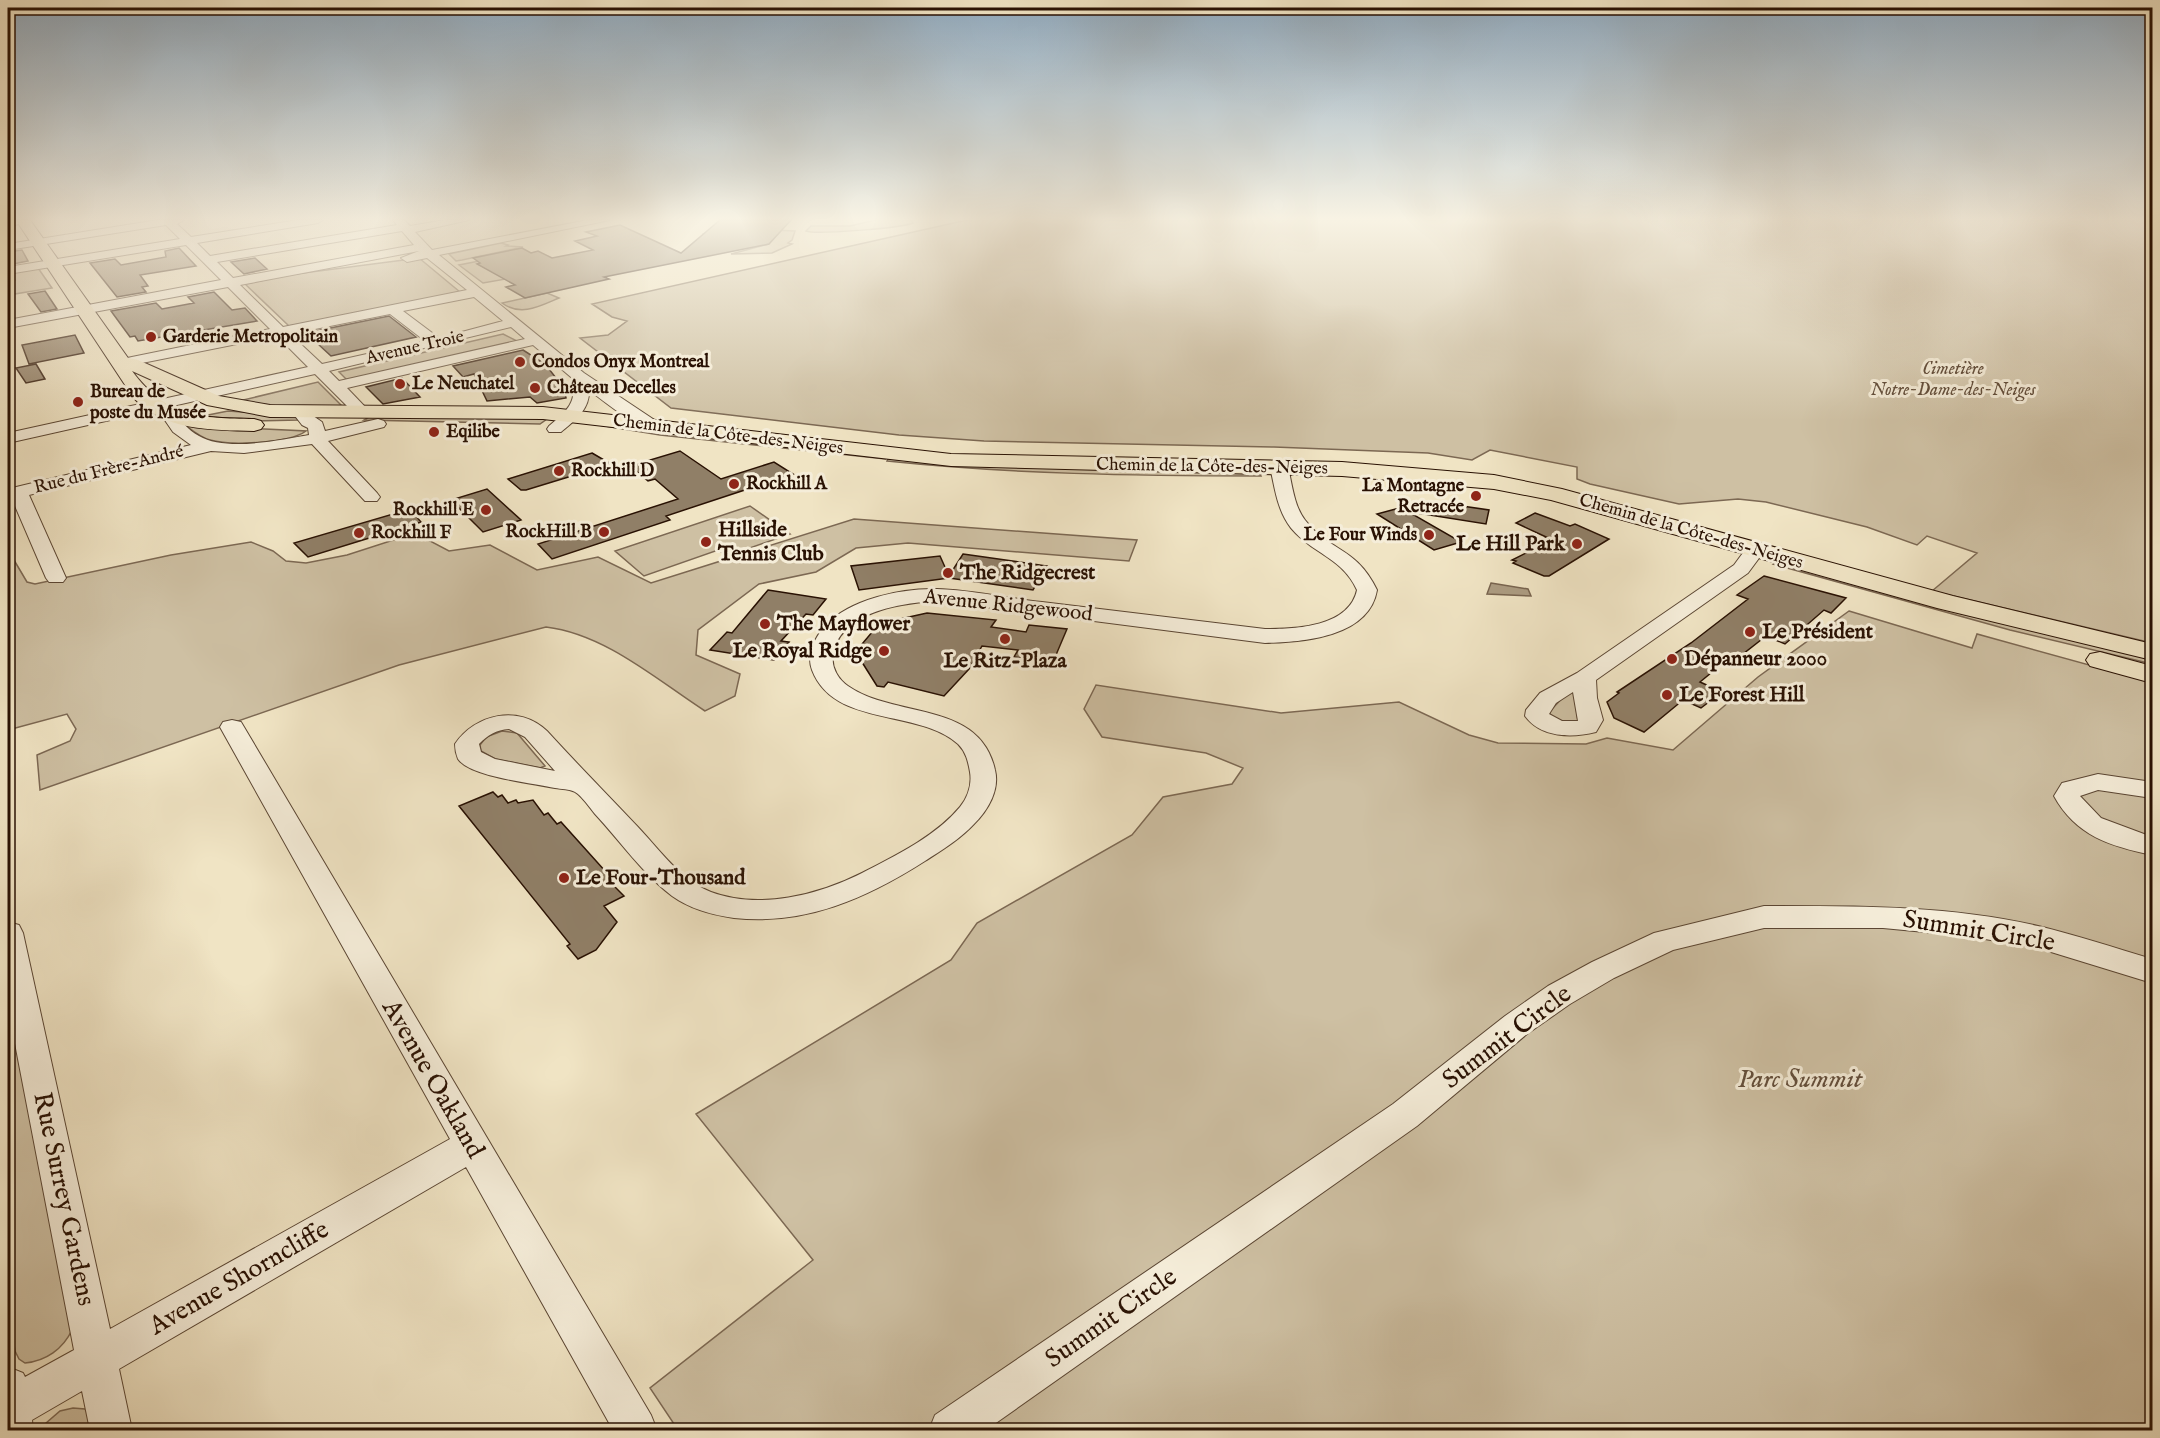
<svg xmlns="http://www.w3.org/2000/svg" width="2160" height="1438" font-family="'IM FELL English',serif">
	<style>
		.green { fill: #cec0a3; stroke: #7c6853; stroke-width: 1.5 }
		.water { fill: #ac9c82; stroke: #78644f; stroke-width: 1.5 }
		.building { fill: #907f67; stroke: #291103; stroke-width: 1.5 }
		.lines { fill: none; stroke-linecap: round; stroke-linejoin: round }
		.minor-casing { stroke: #5b4633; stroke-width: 2 }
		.major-casing { stroke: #291103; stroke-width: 2 }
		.minor { fill: #f5edd9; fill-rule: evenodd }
		.major { fill: #f0e4c4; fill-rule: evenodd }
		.poi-dot { fill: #8f2418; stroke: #f5edd9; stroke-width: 2 }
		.labels { text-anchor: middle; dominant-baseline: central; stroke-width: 6; stroke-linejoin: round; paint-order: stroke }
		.far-poi-label { font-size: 18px; font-weight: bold; fill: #291103; stroke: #f5edd9; text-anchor: start }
		.far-street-label { font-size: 18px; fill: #291103; stroke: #f5edd9 }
		.far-park-label { font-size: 18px; font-style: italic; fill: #634e3b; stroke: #f5edd9 }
		.poi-label { font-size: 21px; font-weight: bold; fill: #291103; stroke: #f5edd9; text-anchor: start }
		.street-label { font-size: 21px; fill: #291103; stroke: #f5edd9 }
		.near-street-label { font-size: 26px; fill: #291103; stroke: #f5edd9 }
		.near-park-label { font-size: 26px; font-style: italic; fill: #634e3b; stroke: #f5edd9 }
	</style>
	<rect width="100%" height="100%" fill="#f0e4c4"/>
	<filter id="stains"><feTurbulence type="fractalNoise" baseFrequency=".00333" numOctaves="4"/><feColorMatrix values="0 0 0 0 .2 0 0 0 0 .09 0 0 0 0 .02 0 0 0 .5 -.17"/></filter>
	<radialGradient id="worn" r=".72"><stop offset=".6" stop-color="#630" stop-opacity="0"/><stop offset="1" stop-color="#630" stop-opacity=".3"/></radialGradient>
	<!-- green -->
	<path class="green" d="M875,220H911L913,223C902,228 815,235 806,231L811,226H850Z
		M967,220H2152V643L1932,591L1977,553L1927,536L1917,545L1867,527L1766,502L1738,499L1679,504L1590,484L1577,479V467L1490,450L1472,460L1428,453L1274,447L984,441L899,435L671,408L580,338L608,335L627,321L612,317L592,304Z
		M730,228L795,231L792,240L788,243L792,244L772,253L731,254L769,244L702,238L703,234Z
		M501,243L508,245L506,246L523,247L462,260L456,261L449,254Z
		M419,258L460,292L289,326L245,284L288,275Z
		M479,261L482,263L478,264L506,279L483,283L459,265Z
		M38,268L52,288L8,295V282L15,280L12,276L8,277V273Z
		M547,293L559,298C540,306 521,317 502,303Z
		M503,334L517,341L347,380L339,372Z
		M318,382L342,406L286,407L239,401Z
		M228,411L295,416L298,420L252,421L203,416Z
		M372,415L528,416L547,419L540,424L364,420Z
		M596,422L886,459L660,435L592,424Z
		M185,425L306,431C290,443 231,446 210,440C200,437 193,431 185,425Z
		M888,459L991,467L1259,472L1261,476C1136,476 1011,474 887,461Z
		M750,506L790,534L727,556L718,550L644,576L615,551Z
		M854,519L1137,540L1129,561L908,543L856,548L816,572L759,584L698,630L696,655L740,674L735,696L705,711C657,680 605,634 546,627L399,665L40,790L37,755L70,741L76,729L67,714L8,730V556L11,555L27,582L35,584L171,555L251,542L273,551L286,561L306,563L347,555L415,533L449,551L490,545L537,570L598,557L651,583Z
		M1775,562L2151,658L2152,664L2010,630L1773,564Z
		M1849,611L1972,648L1977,634L2147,681L2152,675V1430H678L650,1388L813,1260L696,1114L951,960L977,923L1132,835L1163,797L1232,784L1243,768L1206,753L1102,737L1084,709L1096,685L1281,713L1399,702L1469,735L1498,743L1586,744L1607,738L1673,750L1758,677Z
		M1573,687L1578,721C1568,724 1554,722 1549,712Z
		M502,731L517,733L545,766L540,768L495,759L481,751L480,745L486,737Z
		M8,1025L13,1029L72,1330C63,1349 46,1361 25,1363L19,1359L15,1351L8,1303Z
		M73,1408L85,1409L90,1416L93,1430H38L60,1411Z"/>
	<!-- water -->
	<path class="water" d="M1491,583L1528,589L1531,596L1487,594Z"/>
	<!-- building -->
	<path class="building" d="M720,220H791L769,244L604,277L609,279L525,298L506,287L515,285L477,264L480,263L473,258L522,248L531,253L538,251L552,258L593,250L575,241L597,236L586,232L620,225L681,253Z
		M179,248L196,266L140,275L148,286L142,287L146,292L117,297L90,263L115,259L121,265L166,257L165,251Z
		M22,250L28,261L8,265V252Z
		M255,258L267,269L244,274L231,262Z
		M45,291L57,309L41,312L28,294Z
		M214,292L232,310L245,308L257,321L138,341L135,336L130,337L111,311L156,303L162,309L194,303L188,297Z
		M389,316L416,337L331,356L306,333Z
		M75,335L84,353L29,364L22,345Z
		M523,350L545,364L564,388L566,398L537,403L530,397L487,401L474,374L463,377L453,366Z
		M36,364L45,379L26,383L16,368Z
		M402,378L420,397L383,404L366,387Z
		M680,451L721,479L774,462L793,474L666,516L670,520L552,559L538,544L678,499L655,479L648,481L630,466Z
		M592,453L611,464L526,490H521L508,479Z
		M487,489L521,520L483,532L451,500Z
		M1448,504L1489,510L1486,524L1417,513Z
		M1403,507L1412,514L1461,542L1434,550L1377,514Z
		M410,509L421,522L308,557L294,543Z
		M1535,513L1570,526L1575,524L1609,539L1549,576H1544L1513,563L1516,561L1512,560L1532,550L1529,549L1546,537L1516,523Z
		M963,554L1047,566L1033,590L949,578L859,590L851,566L940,556L949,576Z
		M1764,576L1846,598L1831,613L1824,610L1785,644L1766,636L1739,657L1735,655L1728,659L1700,682L1722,692L1701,708L1683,700L1644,732L1614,718L1607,702L1619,693L1617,692L1691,643L1748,599L1737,595Z
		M768,590L826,599L813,615L806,614L781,641L789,642L774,660L710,650L727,632L732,633Z
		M927,613L996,620L991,627L1026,632L1029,625L1067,629L1053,662L1014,657L1018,650L982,646L969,669L944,696L888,682L884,687L877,686L860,659L862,644L873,631L891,621Z
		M493,792L498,797L502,795L508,803L516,800L518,803L533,800L544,815L548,813L557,824L561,822L615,882L613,885L624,896L604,906L617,922L596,950L578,959L567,946L570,944L459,806Z"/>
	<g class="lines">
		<!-- minor casing -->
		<g class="minor-casing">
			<path id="minor" d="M158,220H184L177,224L191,237L298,220H323L318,223L197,243L210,256L397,225L393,220H404L410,226L445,220H469L415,232L432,250L588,220H610L439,255L584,373L662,425L660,428C641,433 605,402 589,390C590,410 574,421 561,432H549L547,429L549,426C567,411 578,402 572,378L533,345L347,388L370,412L362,417L356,415L315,374L8,443V433L308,367L277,336L122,367L117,366L115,363L117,360L122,359L270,329L228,287L8,328V320L221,280L186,245L8,274V267L180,239L166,225L8,250V244ZM402,231L414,245L233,278L217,262ZM419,251L401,258L407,262L427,258L467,290L283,327L240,285ZM474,297L503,321L439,338L403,311ZM390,314L425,341L322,364L290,334ZM511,327L525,339L339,381L329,371Z
				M8,221L29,220V221L8,227Z
				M300,407L322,422L325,431L378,419L384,421L386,424L384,427L328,441L377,493L380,497L377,501H365L312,444L244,453L211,451L29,495L66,578L63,582H49L46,578L12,499L8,500V490L12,488L191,445L173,432L160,413L162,410H174C181,420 187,430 199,436C226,452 280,440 309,435L308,428L302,425L292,412Z
				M1279,462L1288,467C1292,484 1294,506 1305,520C1329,552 1356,546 1377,590C1369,637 1304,642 1265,643L937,601C901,603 838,612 833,656C831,668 839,680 848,686C895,719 980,700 995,770C1000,790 988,810 974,824C960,839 942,850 925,861C867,898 805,926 734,918C713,915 690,909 672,896C643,874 620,841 595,814C590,808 582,796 575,792C570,789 560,789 555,788C533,783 470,777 458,759C456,754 455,749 455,744C475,714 519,704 547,731C576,763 607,794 637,826C659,849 680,880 711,892C759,910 819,895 862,873C895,856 936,836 960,807C968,797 972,784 970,772C968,761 966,752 958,744C918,708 834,728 812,670C806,654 815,637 826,625C850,599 902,588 937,589C971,590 1007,598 1042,602C1116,611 1191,620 1265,629C1296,629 1349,627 1357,590C1342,557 1312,554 1291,528C1277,510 1275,488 1270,467ZM509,729L525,737L555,771L495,759L481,752L479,744C488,735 496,730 509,729Z
				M1755,544L1765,550L1748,573L1596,680L1597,698L1603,720L1596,732C1572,738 1541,738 1525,716L1526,710L1540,693L1577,673L1734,565L1748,546ZM1573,692L1578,721H1562L1549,714L1556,703Z
				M232,720L241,722L244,727L651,1415L657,1430H613L466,1167L119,1369L132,1430H90L82,1391L32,1420L33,1430H8V1367L23,1373L25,1377L74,1350L8,1007V922L19,925L23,933L110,1329L450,1139L220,727L223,722Z
				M2098,774L2152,782V798L2098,790L2080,796L2101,818L2152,837V855C2110,846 2076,836 2054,796L2062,783Z
				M1764,906C1856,906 1948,905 2038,926C2076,935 2115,948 2152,959V983L2038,948L1967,936L1883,928H1764L1673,950L1614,978L1570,1004L1527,1034L1417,1126L986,1430H929L935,1415L1393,1104L1505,1016L1548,986L1592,962L1654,933Z"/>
		</g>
		<!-- major casing -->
		<g class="major-casing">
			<path id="major" d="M16,220H30L128,358L138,360L219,396L270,405L543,407L951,454L1342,462L1494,475L1562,489L1953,596L2152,644V660L1937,608L1551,500L1494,489L1342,476L951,466L543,419L270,417L207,405L132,371C167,418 200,418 254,419L261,421L264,425L261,429L254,431C212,430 163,431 133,397Z
				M2100,652L2152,666V683L2090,666L2086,660L2090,654Z"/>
		</g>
		<!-- minor -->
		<use href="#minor" class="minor"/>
		<!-- major -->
		<use href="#major" class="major"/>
	</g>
	<!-- sky -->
	<linearGradient id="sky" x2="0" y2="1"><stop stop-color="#90aabf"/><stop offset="0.52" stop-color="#f8f3e4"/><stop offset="1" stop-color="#f8f3e4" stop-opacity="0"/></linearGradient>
	<rect width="2160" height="421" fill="url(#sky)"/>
	<!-- markers -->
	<g class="poi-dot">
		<circle cx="151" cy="337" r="6"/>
		<circle cx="520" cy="362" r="6"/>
		<circle cx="400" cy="384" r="6"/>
		<circle cx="535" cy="388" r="6"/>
		<circle cx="78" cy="402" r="6"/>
		<circle cx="434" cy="432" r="6"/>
		<circle cx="559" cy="471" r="6"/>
		<circle cx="734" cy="484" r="6"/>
		<circle cx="1476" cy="496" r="6"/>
		<circle cx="486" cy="510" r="6"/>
		<circle cx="604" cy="532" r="6"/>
		<circle cx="359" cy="533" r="6"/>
		<circle cx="1429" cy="535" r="6"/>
		<circle cx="706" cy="542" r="6"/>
		<circle cx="1577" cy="544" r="6"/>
		<circle cx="948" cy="573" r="6"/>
		<circle cx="765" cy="624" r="6"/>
		<circle cx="1750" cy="632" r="6"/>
		<circle cx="1005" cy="639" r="6"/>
		<circle cx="884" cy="651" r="6"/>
		<circle cx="1672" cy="659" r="6"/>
		<circle cx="1667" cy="695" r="6"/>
		<circle cx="564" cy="878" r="6"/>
	</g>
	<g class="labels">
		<!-- far-poi labels -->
		<g class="far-poi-label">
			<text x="163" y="337">Garderie Metropolitain</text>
			<text x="532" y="362">Condos Onyx Montreal</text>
			<text x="412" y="384">Le Neuchatel</text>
			<text x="547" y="388">Château Decelles</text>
			<text x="90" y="392">Bureau de<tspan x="90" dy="21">poste du Musée</tspan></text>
			<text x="446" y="432">Eqilibe</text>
			<text x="571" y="471">Rockhill D</text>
			<text x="746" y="484">Rockhill A</text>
			<text x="1464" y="486" text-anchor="end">La Montagne<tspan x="1464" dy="21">Retracée</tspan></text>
			<text x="474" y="510" text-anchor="end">Rockhill E</text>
			<text x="592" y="532" text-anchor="end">RockHill B</text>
			<text x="371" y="533">Rockhill F</text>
			<text x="1417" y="535" text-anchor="end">Le Four Winds</text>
		</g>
		<!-- far-street labels -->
		<g class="far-street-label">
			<text transform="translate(415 348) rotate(-13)">Avenue Troie</text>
			<text transform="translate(728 435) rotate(7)">Chemin de la Côte-des-Neiges</text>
			<text transform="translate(1212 467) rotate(1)">Chemin de la Côte-des-Neiges</text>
			<text transform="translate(109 470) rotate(-14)">Rue du Frère-André</text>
			<text transform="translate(1691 532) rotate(16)">Chemin de la Côte-des-Neiges</text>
		</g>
		<!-- far-park labels -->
		<g class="far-park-label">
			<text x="1953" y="369">Cimetière<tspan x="1953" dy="21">Notre-Dame-des-Neiges</tspan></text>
		</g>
		<!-- poi labels -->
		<g class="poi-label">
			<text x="718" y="530">Hillside<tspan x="718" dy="24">Tennis Club</tspan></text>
			<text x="1565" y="544" text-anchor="end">Le Hill Park</text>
			<text x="960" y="573">The Ridgecrest</text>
			<text x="777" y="624">The Mayflower</text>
			<text x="1762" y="632">Le Président</text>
			<text x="872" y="651" text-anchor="end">Le Royal Ridge</text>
			<text x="1684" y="659">Dépanneur 2000</text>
			<text x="1005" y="661" text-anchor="middle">Le Ritz-Plaza</text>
			<text x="1679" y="695">Le Forest Hill</text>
			<text x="576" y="878">Le Four-Thousand</text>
		</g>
		<!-- street labels -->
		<g class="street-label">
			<text transform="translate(1008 606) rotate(6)">Avenue Ridgewood</text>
		</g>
		<!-- near-street labels -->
		<g class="near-street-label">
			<text transform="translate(1979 931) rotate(9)">Summit Circle</text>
			<text transform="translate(1507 1037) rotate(-37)">Summit Circle</text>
			<text transform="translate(433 1079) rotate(60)">Avenue Oakland</text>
			<text transform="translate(64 1199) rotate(78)">Rue Surrey Gardens</text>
			<text transform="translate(239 1278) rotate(-30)">Avenue Shorncliffe</text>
			<text transform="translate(1111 1318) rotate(-35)">Summit Circle</text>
		</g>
		<!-- near-park labels -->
		<g class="near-park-label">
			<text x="1800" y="1079">Parc Summit</text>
		</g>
	</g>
	<!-- margin -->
	<rect width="2160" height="1438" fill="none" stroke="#f0e4c4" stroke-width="30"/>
	<rect x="9" y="9" width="2142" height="1420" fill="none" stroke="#291103" stroke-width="3"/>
	<rect x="15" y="15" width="2130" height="1408" fill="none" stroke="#291103" stroke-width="1.5"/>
	<rect width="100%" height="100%" filter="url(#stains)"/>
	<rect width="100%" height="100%" fill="url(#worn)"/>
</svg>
